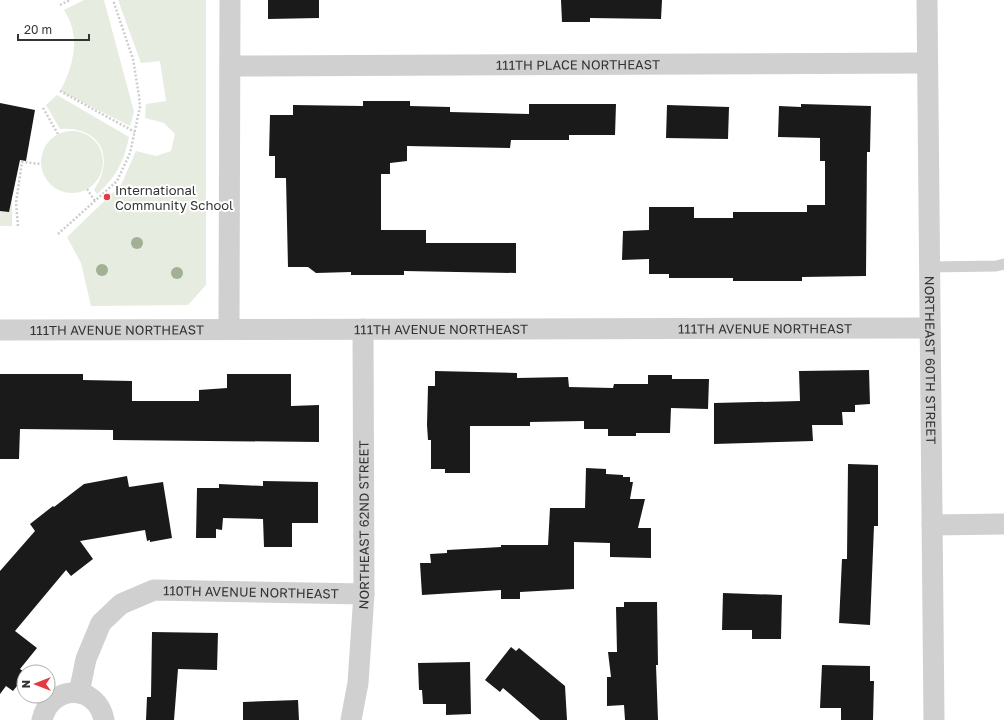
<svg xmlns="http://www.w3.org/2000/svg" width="1004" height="720" font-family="'Golos Text',sans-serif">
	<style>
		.green { fill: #e6ecdf }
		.building { fill: #1a1a1a }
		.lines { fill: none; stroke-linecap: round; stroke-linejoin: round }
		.path { stroke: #cdcdcd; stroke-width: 2.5; stroke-dasharray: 2 2; stroke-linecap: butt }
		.lane { stroke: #d0d0d0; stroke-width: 11 }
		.street { stroke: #d0d0d0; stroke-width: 21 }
		.tree { fill: #a2b095 }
		.poi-dot { fill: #e63946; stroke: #fff; stroke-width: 1.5 }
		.labels { text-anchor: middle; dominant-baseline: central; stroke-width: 4; stroke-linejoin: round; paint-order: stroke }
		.street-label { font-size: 13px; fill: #333; stroke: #fff }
		.poi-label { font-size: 13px; fill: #333; stroke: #fff; text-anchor: start }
	</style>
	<rect width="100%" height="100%" fill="#fff"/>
	<!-- green -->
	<path class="green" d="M84,0H104L134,112L130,126L60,91C74,66 81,35 64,10Z
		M118,0H206V285L188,305L91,306L81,263L67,237L121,185L136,151L156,156L171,151L175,134L164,123L145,118L146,104L166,101L160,61L141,63Z
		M57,95L129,137C124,161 116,178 97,194L94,190C116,157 100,126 60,129L46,105Z
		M41 162a31 31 0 1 1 62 0a31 31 0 1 1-62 0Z
		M0,194L12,196V226H0Z"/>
	<!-- building -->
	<path class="building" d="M268,0H319V18L268,19Z
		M561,0H662L661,19L590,18V22H562Z
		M363,101H410V106L450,107V112L529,114V104H616L615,135H569V140H511L510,148L407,146V161L390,163V174H381V230H426V243H516V273L404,271V275H351V272L316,273L308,267H288L286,178H275V156H269L270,115H293V105L363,106Z
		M0,103L35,110L26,161L20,160L9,212L0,211Z
		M801,104L871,106L870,152H867L866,276L802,277V281H733V278H669V274H649V259L622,260L623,231L649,230V207H694V218H733V212H807V205H825V161H820V138L778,137L779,106L801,107Z
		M667,105L729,107L728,139L666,138Z
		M869,370L870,404L855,405V412H842L843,425H812L813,441L714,444V403L800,401L799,371Z
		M435,371L517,373V378L568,377L569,387L613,388L614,384H648V375H672V379H709L708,409L671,408L670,433H636V436H608V429H584V421L530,422V426H470V473H445V469H431V440H428L427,425L428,386H435Z
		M0,374H83V380L132,381V401H199V390L227,388V374H291V406L319,405V442L113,440V430L20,429L19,459H0Z
		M848,464L878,465V526H874L870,625L839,623L842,559H847Z
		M586,468L606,469V474L623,475V477H630V482H633L630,499H645L638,528H651V558L610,557V543L574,542V589L520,592V599H501V590L422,595L420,563H431L430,554L447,553V550L501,547V545H548L550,508H585Z
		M127,476L129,487L163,482L172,538L150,542V540L147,541L145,530L80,541L93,559L71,576L66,570L15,631L37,648L20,669L24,672V677L13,691L6,686L0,694V571L35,531L30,524L53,506L54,507L84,484Z
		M263,481L318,482V523H292V547H264L263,519L223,518L222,530L216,529V538H196L197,488H219V484L263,486Z
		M723,593L782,595L781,639H752V630H722Z
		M624,602H657L658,665H656L658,720H625L624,705L607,706V677H611L608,652H617L616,607H624Z
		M152,632L218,633L217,670L178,669L174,720H146L147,697H151Z
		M511,647L516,651L519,648L565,686L567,720H540L503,688L500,692L485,680Z
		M470,662L471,714L446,715V704H423L422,690H419L418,663Z
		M822,665L870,666V681H874L873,720H841V708H820Z
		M298,700L299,720H243V702Z"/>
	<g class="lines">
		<!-- path -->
		<path class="path" d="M60,5L70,0
			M60,91L135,132
			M43,108L58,134
			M87,189L95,201
			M18,226L16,203L22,162L41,164
			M58,234L117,181L130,153L140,107L139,96L133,59L113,0"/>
		<!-- lane -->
		<path class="lane" d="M929,267L996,266L1004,264"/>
		<!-- street -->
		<g class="street">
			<path id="s1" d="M927,0L934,720"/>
			<path id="s2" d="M230,66L926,63"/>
			<path d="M229,328L230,0"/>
			<path id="s3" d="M0,330L930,328"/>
			<path d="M932,525L1004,524"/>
			<path id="s4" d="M79,693L86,659L101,623L121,604L154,590L364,594"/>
			<path d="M42,720C50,684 97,683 104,720"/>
			<path id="s5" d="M351,720L358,683L364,594L363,329"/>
		</g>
	</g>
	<!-- trees -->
	<g class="tree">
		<circle cx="137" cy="243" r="6"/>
		<circle cx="102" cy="270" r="6"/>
		<circle cx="177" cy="273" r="6"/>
	</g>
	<!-- markers -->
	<circle class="poi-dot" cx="107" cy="197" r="4"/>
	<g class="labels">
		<!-- street labels -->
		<g class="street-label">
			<text stroke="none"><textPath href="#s2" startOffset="348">111TH PLACE NORTHEAST</textPath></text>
			<text stroke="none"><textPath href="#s3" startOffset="765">111TH AVENUE NORTHEAST</textPath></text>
			<text stroke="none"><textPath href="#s3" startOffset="117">111TH AVENUE NORTHEAST</textPath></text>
			<text stroke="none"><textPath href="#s3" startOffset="441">111TH AVENUE NORTHEAST</textPath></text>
			<text stroke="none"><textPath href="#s1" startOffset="360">NORTHEAST 60TH STREET</textPath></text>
			<text stroke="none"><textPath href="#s5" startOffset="196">NORTHEAST 62ND STREET</textPath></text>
			<text stroke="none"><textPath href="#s4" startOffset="234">110TH AVENUE NORTHEAST</textPath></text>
		</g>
		<!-- poi labels -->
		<g class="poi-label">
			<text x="115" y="190">International<tspan x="115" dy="15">Community School</tspan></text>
		</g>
	</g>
	<!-- north arrow -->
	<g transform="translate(36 684) rotate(270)"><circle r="19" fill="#ffffff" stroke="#adadad"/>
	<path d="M0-3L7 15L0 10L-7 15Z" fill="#e63946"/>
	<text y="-6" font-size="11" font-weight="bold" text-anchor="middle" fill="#333333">N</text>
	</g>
	<!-- scale -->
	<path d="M18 34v6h71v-6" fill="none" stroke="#333333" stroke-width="2"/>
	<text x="24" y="34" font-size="12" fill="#333333" stroke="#ffffff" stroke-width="3" paint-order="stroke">20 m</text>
</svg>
